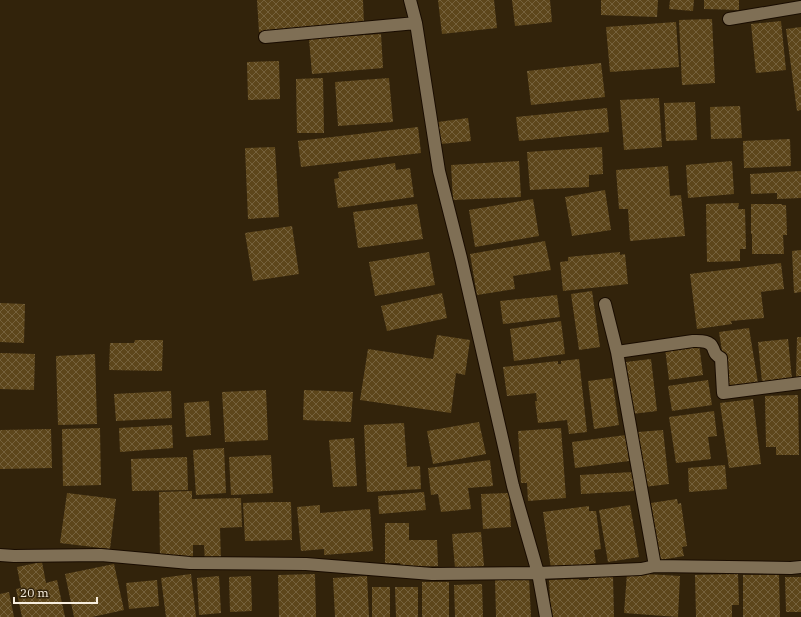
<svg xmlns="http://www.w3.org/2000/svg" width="801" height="617" font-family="'IBM Plex Serif',serif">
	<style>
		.building { fill: url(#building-cross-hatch) }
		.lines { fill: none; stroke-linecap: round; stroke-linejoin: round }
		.street-casing { stroke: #190c00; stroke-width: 14 }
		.street { stroke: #7f6f55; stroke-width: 12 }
	</style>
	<defs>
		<pattern id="building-cross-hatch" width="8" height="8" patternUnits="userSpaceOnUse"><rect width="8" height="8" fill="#5d461b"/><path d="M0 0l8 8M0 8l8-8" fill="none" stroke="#75613c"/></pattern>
	</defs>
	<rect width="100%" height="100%" fill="#32230b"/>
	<!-- building -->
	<path class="building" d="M257,0H363L364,26L259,32Z
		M438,0H494L497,28L442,34Z
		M512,0H550L552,22L515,26Z
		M601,0H658L657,17L601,15Z
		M670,0H694L693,11L669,9Z
		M704,0H739V10L704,9Z
		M712,19L715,83L682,85L679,20Z
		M781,21L786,70L756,73L751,24Z
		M676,22L679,67L610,72L606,27Z
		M801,27V110L797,111L786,29Z
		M381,34L383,68L312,74L309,39Z
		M279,61L280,99L248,100L247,62Z
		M601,63L605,97L531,105L527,71Z
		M323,78L324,133H297L296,79Z
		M389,78L393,122L338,126L335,82Z
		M659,98L662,147L624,150L620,100Z
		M695,102L697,140L666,141L664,103Z
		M740,106L742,138L711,139L710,107Z
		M607,108L609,132L519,141L516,117Z
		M468,118L471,141L441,144L438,122Z
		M418,127L421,153L301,167L298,141Z
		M790,139L791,166L744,168L743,141Z
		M275,147L279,217L248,219L245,148Z
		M602,147L603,174L589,175V187L530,190L527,152Z
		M519,161L521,197L453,200L451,165Z
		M732,161L734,194L688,198L686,165Z
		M395,163L396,170L410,168L414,197L338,208L334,179L339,178L338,172Z
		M668,166L670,196L681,195L685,236L630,241L628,209H619L616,170Z
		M801,171V198L777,199V193L751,194L750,174Z
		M605,190L611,230L572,236L565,197Z
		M533,199L539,236L475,247L469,210Z
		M739,203L738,209H745L746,249H740V261L707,262L706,204Z
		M417,204L423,239L358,248L353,212Z
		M751,204H782V205H786L787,235H783L784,254H752V234H751Z
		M292,226L299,274L253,281L245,233Z
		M545,241L551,270L513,276L515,289L477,295L470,254Z
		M801,250V292L794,293L792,251Z
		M429,252L435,285L375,296L369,262Z
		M620,252V255L625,254L628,284L563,291L560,262L568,261V257Z
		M781,263L784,289L761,292L764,318L731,321L732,324L697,329L690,274Z
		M592,291L600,347L579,350L571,294Z
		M442,293L447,318L387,331L381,306Z
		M557,295L560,317L503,324L500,301Z
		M0,303L25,304L24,343L0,342Z
		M561,321L565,354L514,361L510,329Z
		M749,328L758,383L728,388L719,332Z
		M437,335L470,340L465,375L456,373L451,413L360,400L368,349L433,359Z
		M797,337H801V378H796Z
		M788,339L792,379L762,382L758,342Z
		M135,340H163L162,371L109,370L110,343H134Z
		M699,344L703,375L669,380L665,348Z
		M0,353L35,354L34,390L0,389Z
		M95,354L97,424L58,425L56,356Z
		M579,359L587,432L569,434L567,420L538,423L535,401H537L536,393L507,396L503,367L558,361V364H561V361Z
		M651,359L657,411L632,414L626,362Z
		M612,378L619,425L594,429L588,381Z
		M708,380L712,405L672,411L668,386Z
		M266,390L268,440L225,442L222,392Z
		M304,390L353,392L351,422L303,420Z
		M171,391L172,418L116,421L114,394Z
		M798,395L799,455H776V447H766L765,396Z
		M753,399L761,464L729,468L720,403Z
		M209,401L211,435L186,437L184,403Z
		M714,411L717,436L708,437L711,459L676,463L669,417Z
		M479,422L486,454L433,464L427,431Z
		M404,423L407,467L420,466L421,489L367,492L364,425Z
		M172,425L173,448L120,452L119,428Z
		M100,428L101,485L63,486L62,429Z
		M561,428L566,498L528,501L527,483H521L518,431Z
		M51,429L52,468L0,469V430Z
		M663,430L669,484L644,487L638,432Z
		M626,435L629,461L575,468L572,442Z
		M354,438L357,486L333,487L329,440Z
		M224,448L226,493L196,495L193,450Z
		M271,455L273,493L231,495L229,457Z
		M187,457L188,490L132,491L131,459Z
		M490,460L493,486L468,488L471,509L441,512L438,494L431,495L428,468Z
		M725,465L727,489L689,492L688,468Z
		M633,472L634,491L581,494L580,475Z
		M192,491V499L241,498L242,527L220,528L221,561L205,562L204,545H193V557H160L159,492Z
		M424,492L426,510L379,514L378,496Z
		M67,493L116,499L110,549L60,543Z
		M509,493L511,527L483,529L481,494Z
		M677,499L678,504L681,503L687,546L682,547L684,556L660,560L651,503Z
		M272,502H291L292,540L245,541L243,503Z
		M320,505V513L370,509L373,551L324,555V549L301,551L297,507Z
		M630,505L639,557L608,562L599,510Z
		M589,506V511H596L601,549L594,550L596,563L551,569L543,512Z
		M385,523H409V540H437L438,566L401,567L400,563H385Z
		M481,532L484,566L455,568L452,534Z
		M42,562L46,583L57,580L65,617H22L16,589L21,588L17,567Z
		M114,564L124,610L92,617H74L65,574Z
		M627,573L680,576L678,617L624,613Z
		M191,574L196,617H166L161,578Z
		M315,574L316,617H279L278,575Z
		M738,574L739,605H732V617H696L695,575Z
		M743,575H779L780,617H743Z
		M219,576L221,613L199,615L197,578Z
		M251,576L252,611L230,612L229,577Z
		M367,576L369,617H335L333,578Z
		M613,576L614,617H551L549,580L579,579V580H588L589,578Z
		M529,577L531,617H496L495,578Z
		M785,577H801V612H786Z
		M157,580L159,606L129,609L126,583Z
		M422,582H449V617H422Z
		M482,584L483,617H455L454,585Z
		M372,587H390V617H372Z
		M395,587H418V617H396Z
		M9,592L14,617H0V594Z"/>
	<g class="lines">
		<!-- street casing -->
		<g class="street-casing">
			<path id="street" d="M410,0L416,23L439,171L461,258L513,486L538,573L546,617
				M729,19L801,7
				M265,37L416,23
				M605,304L617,352L655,566
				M617,352L693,341C700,341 710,340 713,348C715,353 715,355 721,358L723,393L801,383
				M0,555L14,556L101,555L190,563L306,564L432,574L538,573L592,571L641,569L655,566L791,568L801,567"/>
		</g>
		<!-- street -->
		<use href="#street" class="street"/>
	</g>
	<!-- scale -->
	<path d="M14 597v6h83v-6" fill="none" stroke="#f7eedf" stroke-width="2"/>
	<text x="20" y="597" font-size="12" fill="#f7eedf" stroke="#32230b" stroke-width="3" paint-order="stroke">20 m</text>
</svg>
